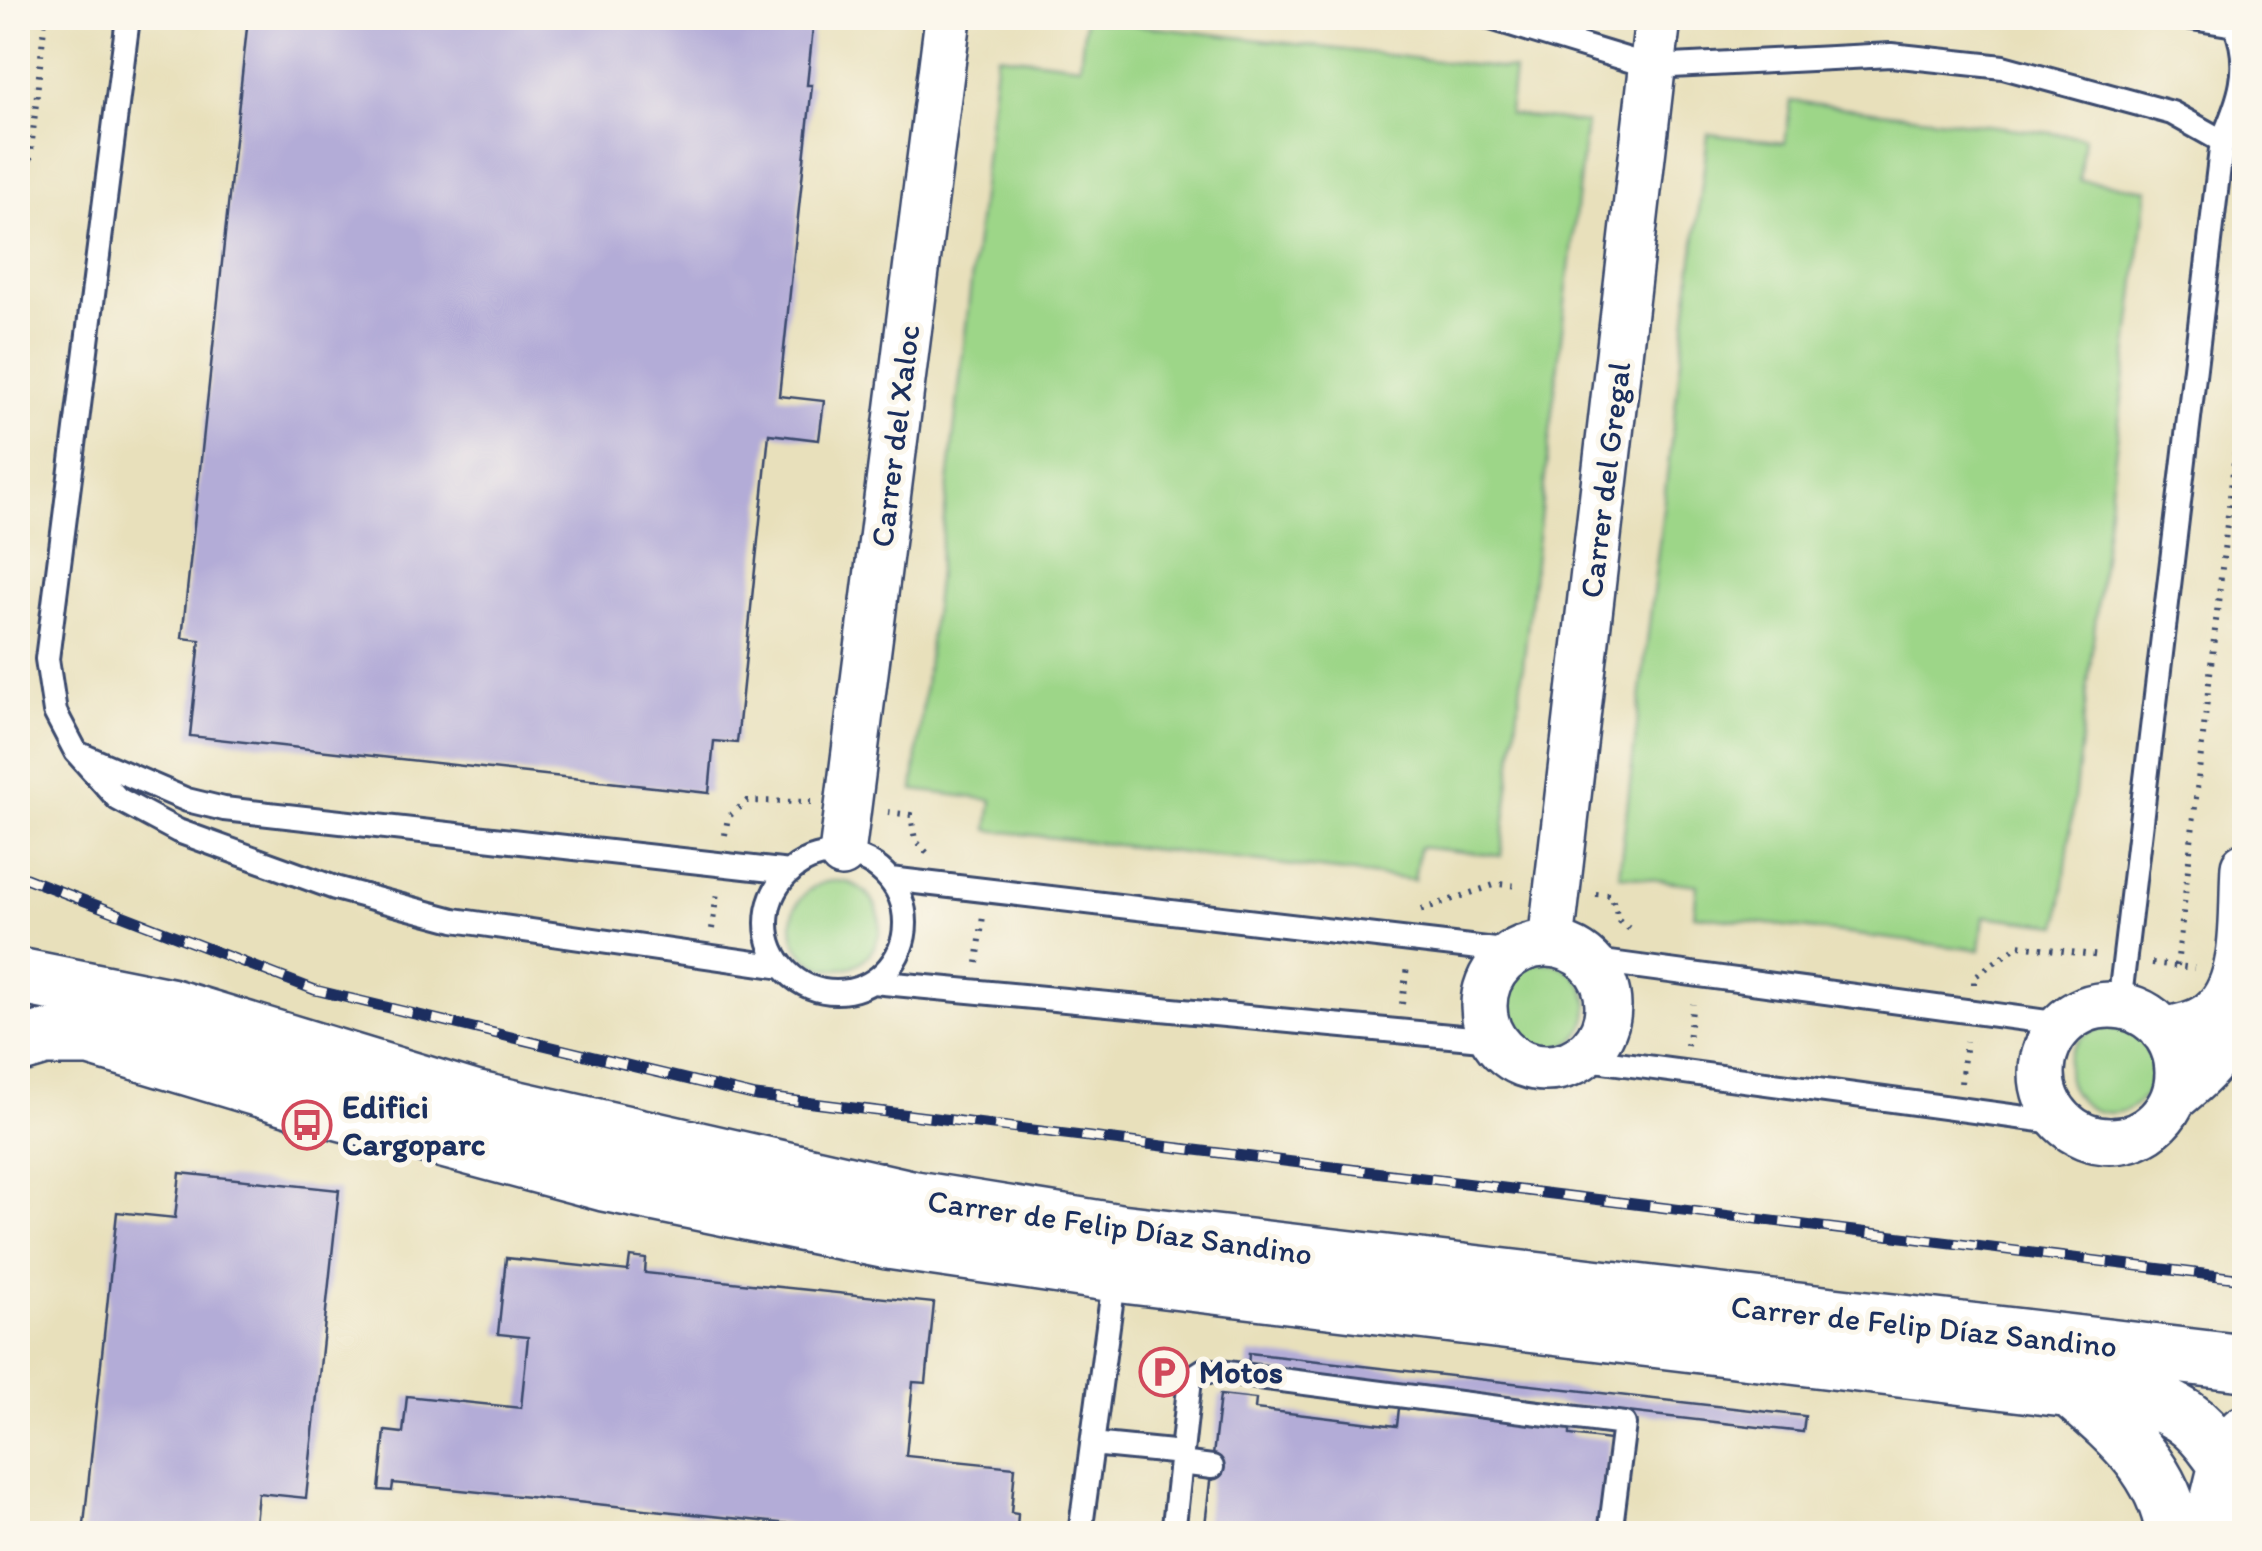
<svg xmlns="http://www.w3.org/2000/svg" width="2262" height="1551" font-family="Itim,sans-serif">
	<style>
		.green { fill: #9dd688; stroke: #5c8273; stroke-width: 2.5 }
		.building { fill: #b3acd7 }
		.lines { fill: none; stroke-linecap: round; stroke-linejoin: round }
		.lane-casing { stroke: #3a4a6c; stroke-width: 28 }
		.street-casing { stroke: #3a4a6c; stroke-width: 50 }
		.secondary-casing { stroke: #3a4a6c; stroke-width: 60 }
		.path { stroke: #3a4a6c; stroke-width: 6; stroke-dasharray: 2.5 8; stroke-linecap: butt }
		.lane { stroke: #fff; stroke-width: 22 }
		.street { stroke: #fff; stroke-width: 45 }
		.secondary { stroke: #fff; stroke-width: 55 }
		.rail-casing { stroke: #1b2f5e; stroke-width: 11 }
		.rail { stroke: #fbf7ec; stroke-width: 8; stroke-dasharray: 22; stroke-linecap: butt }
		.labels { text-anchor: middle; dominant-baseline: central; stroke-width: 10; stroke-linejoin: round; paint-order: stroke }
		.street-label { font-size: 32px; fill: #1b2f5e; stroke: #fbf7ec }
		.poi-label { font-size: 32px; font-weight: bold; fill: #1b2f5e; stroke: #fbf7ec; text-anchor: start }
	</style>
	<rect width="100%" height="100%" fill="#fbf7ec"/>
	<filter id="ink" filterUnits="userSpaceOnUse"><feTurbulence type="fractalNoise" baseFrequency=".01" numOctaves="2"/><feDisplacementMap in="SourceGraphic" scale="20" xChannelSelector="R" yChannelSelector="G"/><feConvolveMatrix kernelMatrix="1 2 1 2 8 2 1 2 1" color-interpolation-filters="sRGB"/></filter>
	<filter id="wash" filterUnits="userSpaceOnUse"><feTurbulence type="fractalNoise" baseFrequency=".0048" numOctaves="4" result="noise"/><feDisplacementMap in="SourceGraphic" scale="40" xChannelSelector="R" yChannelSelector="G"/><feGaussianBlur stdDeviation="2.25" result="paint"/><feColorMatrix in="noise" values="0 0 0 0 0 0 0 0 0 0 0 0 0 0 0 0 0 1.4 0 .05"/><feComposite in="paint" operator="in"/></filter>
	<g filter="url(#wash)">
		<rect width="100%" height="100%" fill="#e8e0bb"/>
		<!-- green -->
		<path class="green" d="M1085,19L1514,70L1509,114L1586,123L1501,856L1419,847L1414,880L988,830L992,800L913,790L997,55L1080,65Z
			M1791,101L2084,137L2079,180L2147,189L2059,925L1984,916L1980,950L1694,915L1697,885L1619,875L1708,134L1785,143Z
			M792 925a44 44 0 1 1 88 0a44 44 0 1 1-88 0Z
			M1498 1007a45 45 0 1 1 90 0a45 45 0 1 1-90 0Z
			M2067 1070a43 43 0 1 1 86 0a43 43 0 1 1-86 0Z"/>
		<g id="blocks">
			<!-- building -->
			<path class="building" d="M248,18H814L807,85H812L779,396L824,401L819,440L769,434L737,743L714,741L709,793L190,736L200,640L182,638Z
				M180,1173L339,1190L306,1498L258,1493L254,1534H83L117,1212L175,1218Z
				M630,1257L646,1259L645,1273L934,1303L926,1383L913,1382L906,1456L1015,1467L1011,1513L1018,1514L1017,1529L1009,1528L1008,1534H886L393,1483L392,1491L379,1490L385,1431L403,1433L407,1396L521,1408L528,1337L498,1334L506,1258L628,1271Z
				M1249,1353L1805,1416L1803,1432L1248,1369Z
				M1220,1395L1256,1399L1255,1409L1397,1426L1399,1408L1570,1428V1435L1610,1440L1599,1534H1204Z"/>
		</g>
	</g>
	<g filter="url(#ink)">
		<use href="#blocks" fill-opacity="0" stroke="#3a4a6c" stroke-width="2.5"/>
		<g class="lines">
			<!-- lane casing -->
			<g class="lane-casing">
				<path id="lane" d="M128,18L47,659L55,712L76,752L118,799L178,831L335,888L454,920L783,967
					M1491,18L1652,67L1891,55L2003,67L2172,113L2222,141
					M82,755L187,800L224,809L790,872
					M767 923a69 69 0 1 1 138 0a69 69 0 1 1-138 0Z
					M890,879L1513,952
					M1588,960L2062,1024
					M873,982L1493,1040
					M2119,1006L2222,141C2239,102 2253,67 2235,25L2192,18
					M1580,1058L2062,1123
					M1092,1444L1182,1453
					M1181,1463L1212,1467
					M1080,1534L1115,1274
					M1173,1534L1190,1379L1204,1370L1624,1424L1610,1534"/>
			</g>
			<!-- street casing -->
			<g class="street-casing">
				<path id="street" d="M842,854L948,18
					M1551,943L1658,18
					M1484 1006a62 62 0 1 1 124 0a62 62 0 1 1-124 0Z
					M2042 1073a68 68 0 1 1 136 0a68 68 0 1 1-136 0Z
					M2163,1031C2181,1027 2200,1024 2214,1011C2248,981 2241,908 2244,866
					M2173,1099C2214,1065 2230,1051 2229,996"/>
			</g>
			<!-- secondary casing -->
			<g class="secondary-casing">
				<path id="secondary" d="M18,976L169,1006L474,1099L915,1199L1120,1232L2244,1363
					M18,1046L45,1038H90L317,1106L604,1183L888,1241L1115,1274L2147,1399C2186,1411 2205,1431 2227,1465
					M2071,1390C2117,1430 2165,1469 2174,1534
					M2210,1534L2227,1465L2244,1434"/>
			</g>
			<!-- path -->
			<path class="path" d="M18,275L45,18
				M888,812L911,815L915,840L928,854
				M725,835L728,817L747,801L811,802
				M1596,894L1611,895L1619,921L1635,933
				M1421,910L1497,884L1519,886
				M712,929L717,892
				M977,963L983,916
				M2152,963L2194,968
				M2177,966L2244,373
				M1974,984V977L2019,945L2100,956
				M1402,1004L1407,966
				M1687,1046L1693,1004
				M1961,1083L1966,1041"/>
			<!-- lane -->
			<use href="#lane" class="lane"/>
			<!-- street -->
			<use href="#street" class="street"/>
			<!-- secondary -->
			<use href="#secondary" class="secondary"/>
			<!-- rail casing -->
			<g class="rail-casing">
				<path id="rail" d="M18,875L315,990L756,1096L2244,1279"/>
			</g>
			<!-- rail -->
			<use href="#rail" class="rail"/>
		</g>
	</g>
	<!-- icons -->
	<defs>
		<g id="bus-ring" transform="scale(2.5)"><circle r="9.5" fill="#fbf7ec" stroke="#d1495b" stroke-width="1.5"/><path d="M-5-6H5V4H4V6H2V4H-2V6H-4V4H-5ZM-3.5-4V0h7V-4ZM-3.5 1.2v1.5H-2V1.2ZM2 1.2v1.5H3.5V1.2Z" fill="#d1495b"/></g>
		<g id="parking-ring" transform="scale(2.5)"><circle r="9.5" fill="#fbf7ec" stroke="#d1495b" stroke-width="1.5"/><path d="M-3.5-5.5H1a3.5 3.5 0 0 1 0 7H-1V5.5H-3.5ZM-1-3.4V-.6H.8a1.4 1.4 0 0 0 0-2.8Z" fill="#d1495b"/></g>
	</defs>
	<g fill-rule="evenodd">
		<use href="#bus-ring" x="307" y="1125"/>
		<use href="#parking-ring" x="1164" y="1372"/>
	</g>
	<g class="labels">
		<!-- street labels -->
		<g class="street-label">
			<text transform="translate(895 436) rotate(-83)">Carrer del Xaloc</text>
			<text transform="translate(1605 480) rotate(-83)">Carrer del Gregal</text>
			<text transform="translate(1120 1227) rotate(8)">Carrer de Felip Díaz Sandino</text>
			<text transform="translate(1924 1326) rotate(6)">Carrer de Felip Díaz Sandino</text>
		</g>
		<!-- poi labels -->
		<g class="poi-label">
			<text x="342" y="1107">Edifici<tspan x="342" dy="37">Cargoparc</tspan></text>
			<text x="1199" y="1372">Motos</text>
		</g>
	</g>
	<!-- margin -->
	<rect width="2262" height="1551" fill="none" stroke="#fbf7ec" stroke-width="60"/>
</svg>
